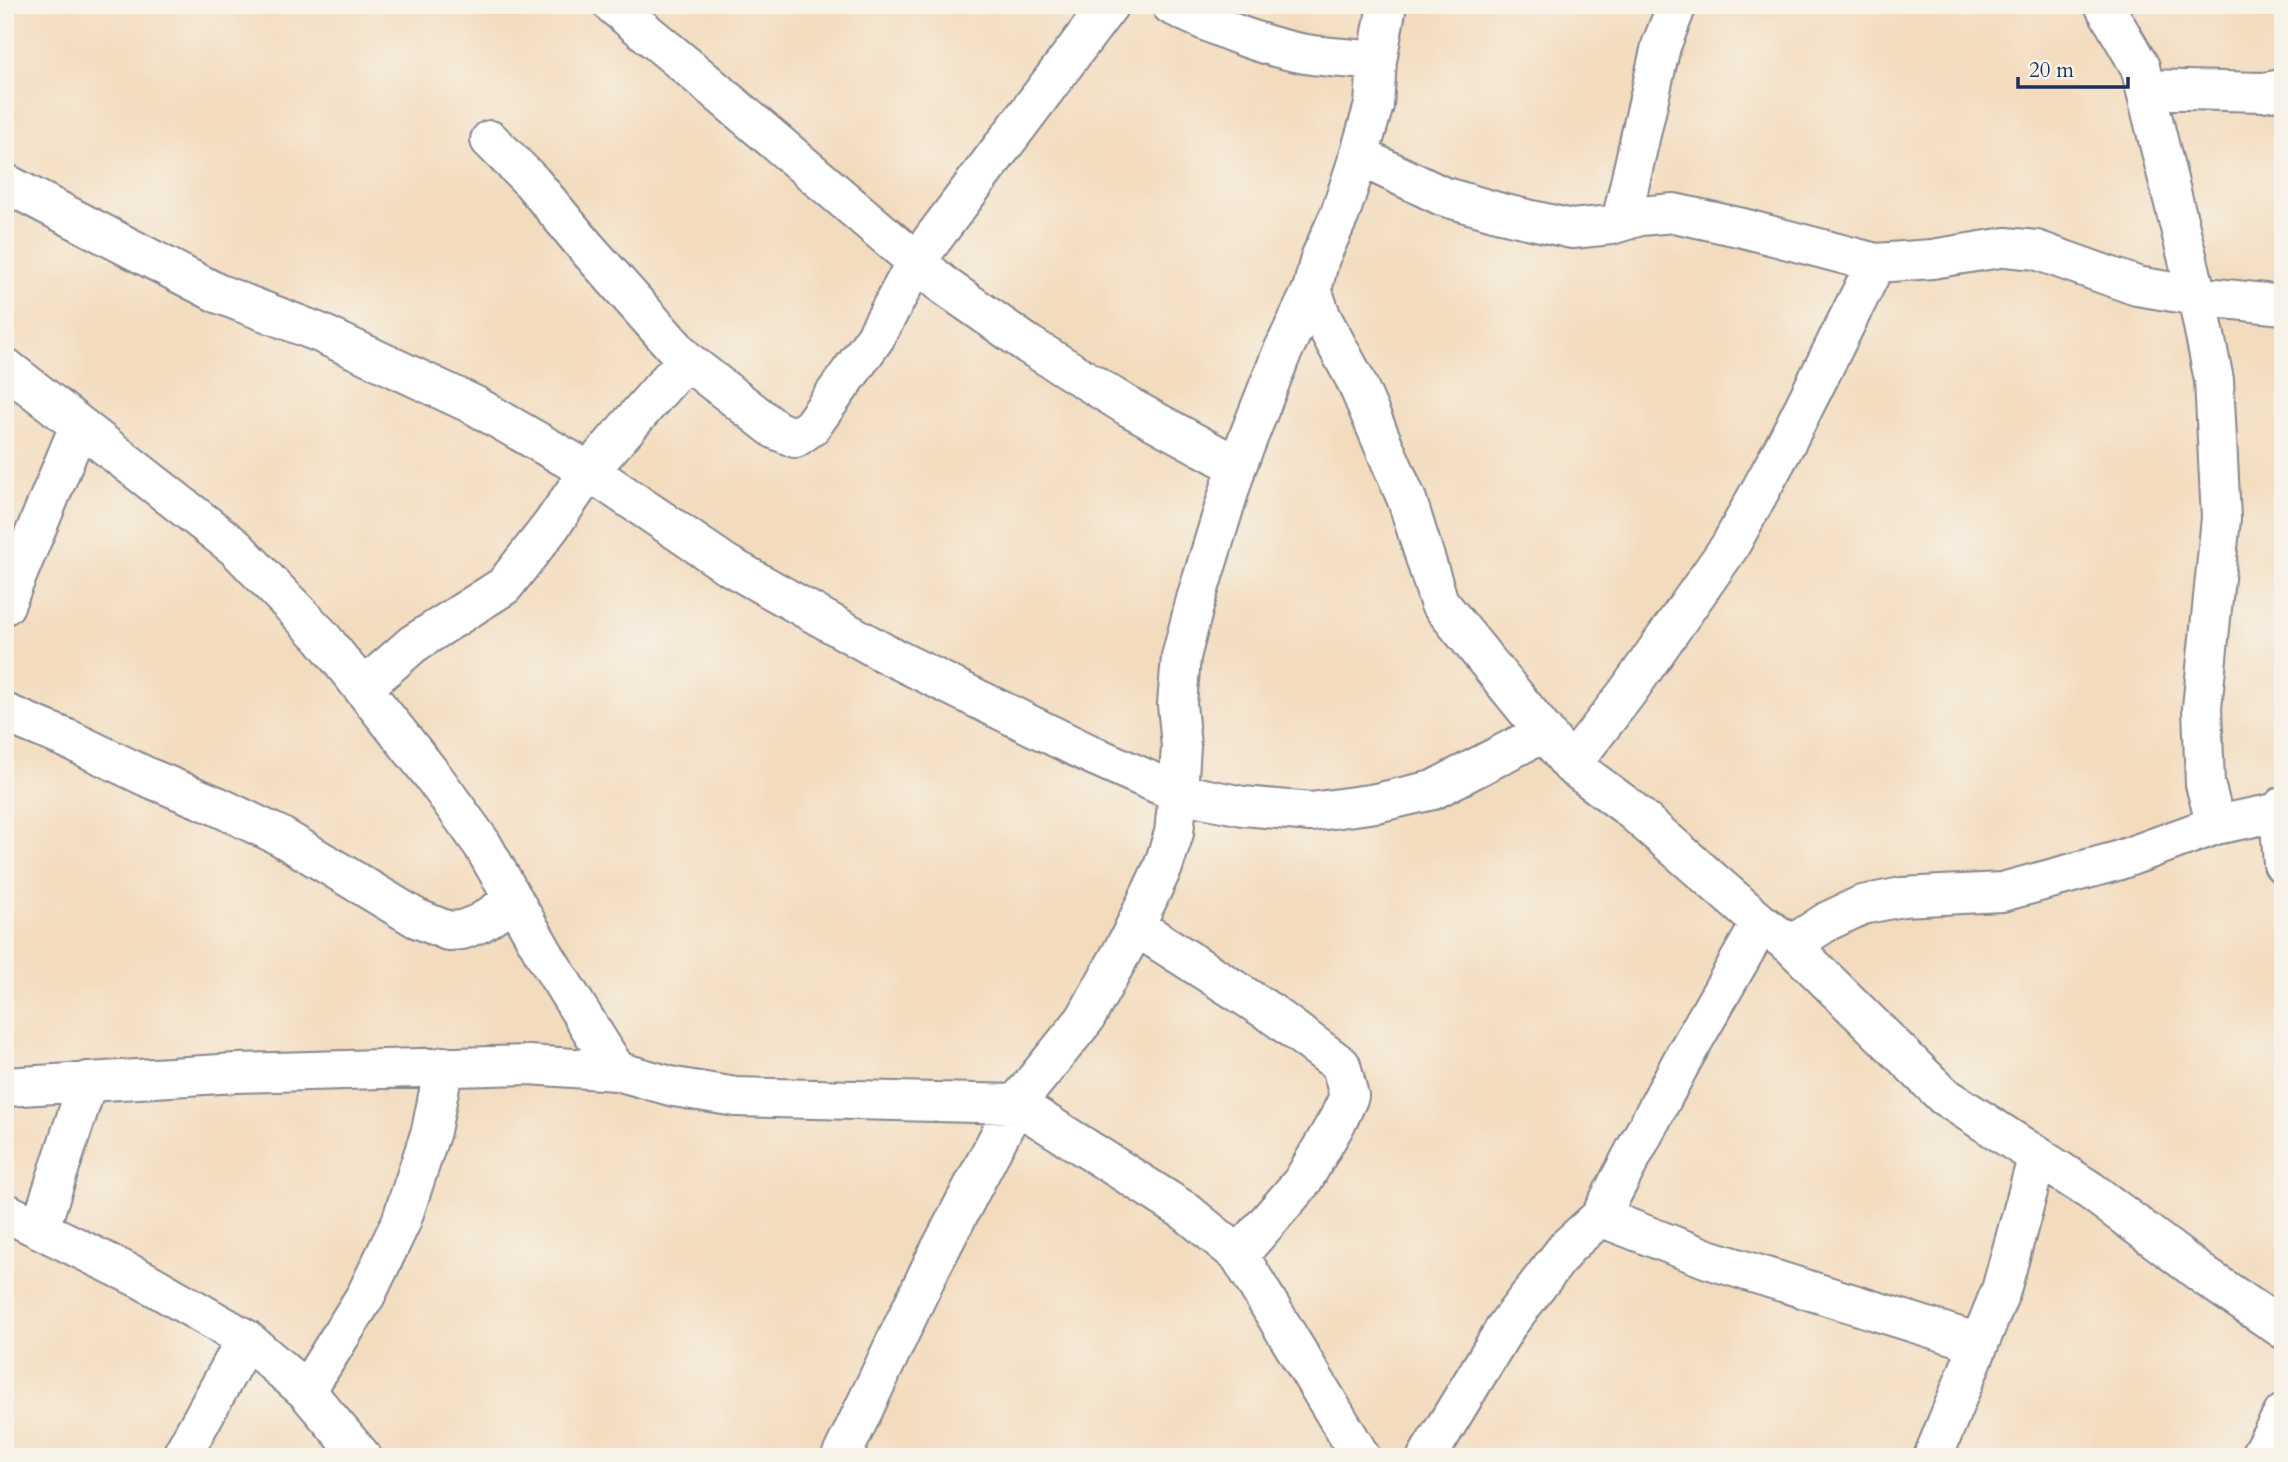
<svg xmlns="http://www.w3.org/2000/svg" width="2288" height="1462" font-family="Cardo,serif">
	<style>
		.lines { fill: none; stroke-linecap: round; stroke-linejoin: round }
		.street-casing { stroke: #87868e; stroke-width: 42 }
		.street { stroke: #fff; stroke-width: 38 }
	</style>
	<rect width="100%" height="100%" fill="#f7f3e8"/>
	<filter id="ink" filterUnits="userSpaceOnUse"><feTurbulence type="fractalNoise" baseFrequency=".0143" numOctaves="2"/><feDisplacementMap in="SourceGraphic" scale="14" xChannelSelector="R" yChannelSelector="G"/><feConvolveMatrix kernelMatrix="1 2 1 2 8 2 1 2 1" color-interpolation-filters="sRGB"/></filter>
	<filter id="wash" filterUnits="userSpaceOnUse"><feTurbulence type="fractalNoise" baseFrequency=".00686" numOctaves="4" result="noise"/><feDisplacementMap in="SourceGraphic" scale="28" xChannelSelector="R" yChannelSelector="G"/><feGaussianBlur stdDeviation="1.57" result="paint"/><feColorMatrix in="noise" values="0 0 0 0 0 0 0 0 0 0 0 0 0 0 0 0 0 1.4 0 .05"/><feComposite in="paint" operator="in"/></filter>
	<g filter="url(#wash)">
		<rect width="100%" height="100%" fill="#f3dcbe"/>
	</g>
	<g filter="url(#ink)">
		<g class="lines">
			<!-- street casing -->
			<g class="street-casing">
				<path id="street" d="M613,5L694,72L946,287L1029,345L1129,407L1237,466
					M1171,5C1214,26 1259,46 1306,54C1329,58 1353,58 1377,61
					M2104,5L2140,67L2197,296L2214,380L2221,518L2202,708L2205,784L2216,825
					M2146,89L2263,92L2283,89
					M490,140L532,182L585,246L686,360L776,430L795,438L811,427L875,338L917,260L1109,5
					M1359,156L1442,196L1501,213L1572,229L1611,225L1640,216L1674,213L1743,228L1876,263L1932,259L2006,247L2036,250L2137,286L2197,296L2283,305
					M5,183L217,293L320,333L474,405L589,471L726,564L884,653L1090,754L1178,793L1243,806L1311,812L1376,803L1433,790L1543,733
					M1621,222L1661,46L1677,5
					M1312,290L1322,318L1356,381L1407,500L1439,602L1571,765L1628,807L1761,923L1791,945L1944,1096L2091,1191L2206,1277L2283,1329
					M5,367L236,548L321,636L432,775L482,844L546,957L617,1071
					M5,605L79,426
					M363,688L413,644L504,586L551,526L589,471L686,360
					M5,713L70,740L147,777L217,806L280,836L416,918L448,931L462,930L480,923L514,900
					M1571,765L1626,694L1730,546L1785,445L1876,263
					M2279,812L2283,864
					M1135,926L1271,1013L1341,1065L1349,1096L1339,1118L1302,1182L1239,1255
					M1791,945L1828,921L1862,905L1902,897L2002,892L2117,861L2216,825L2279,812L2283,806
					M5,1087L237,1073L529,1065L617,1071L674,1087L736,1097L1016,1104L1185,1211L1239,1255L1361,1457
					M5,1212L145,1281L246,1339L306,1391L362,1457
					M1600,1217L1708,1259L1979,1343
					M40,1228L88,1081
					M306,1391L366,1295L401,1222L431,1131L444,1066
					M181,1457L246,1339
					M841,1457L932,1265L1016,1104L1085,1019L1128,941L1163,867L1174,833L1178,793L1181,746L1177,704L1181,657L1196,599L1237,466L1281,355L1312,290L1320,258L1340,214L1359,156L1374,105L1377,61L1387,5
					M1427,1457L1507,1325L1567,1247L1600,1217L1684,1057L1761,923
					M1933,1457L2001,1290L2038,1155
					M2259,1457L2283,1414"/>
			</g>
			<!-- street -->
			<use href="#street" class="street"/>
		</g>
	</g>
	<!-- margin -->
	<rect width="2288" height="1462" fill="none" stroke="#f7f3e8" stroke-width="28"/>
	<!-- scale -->
	<path d="M2018 77v10h110v-10" fill="none" stroke="#1b2f5e" stroke-width="3.5"/>
	<text x="2029" y="77" font-size="21" fill="#1b2f5e" stroke="#f7f3e8" stroke-width="5" paint-order="stroke">20 m</text>
</svg>
